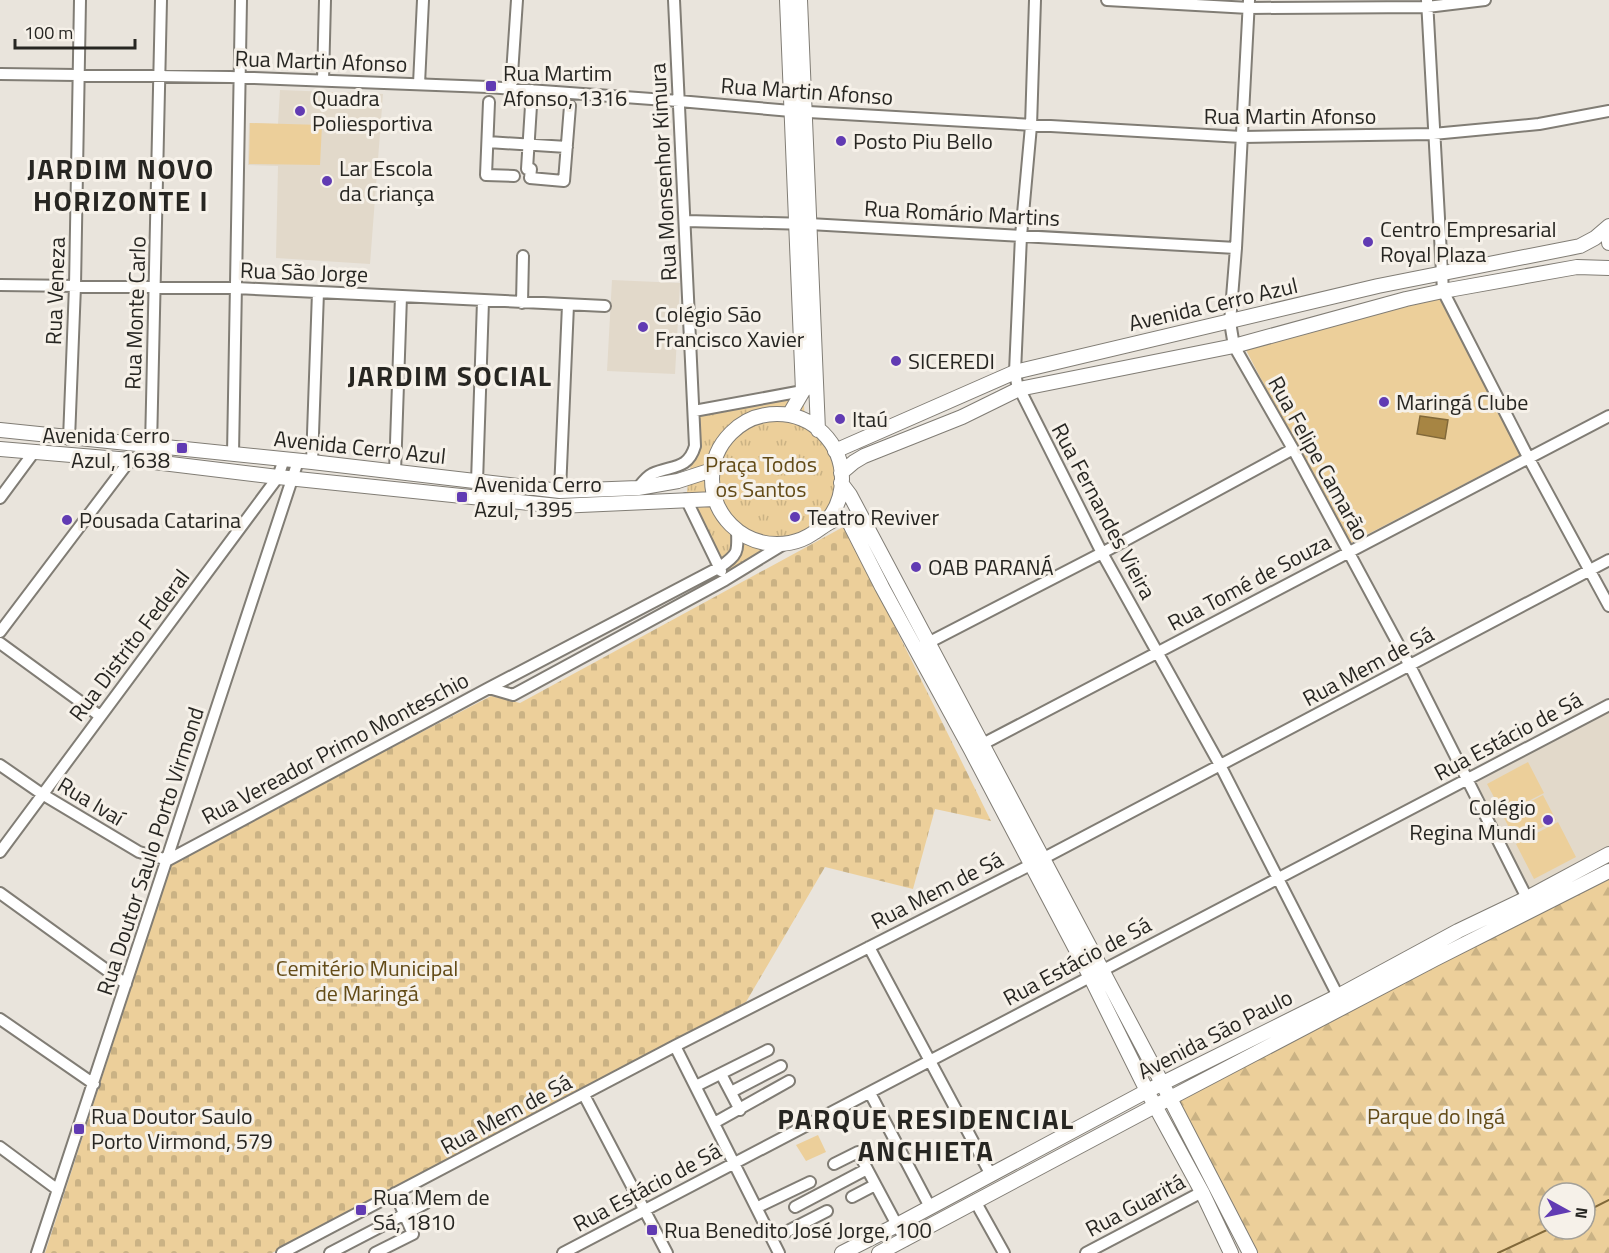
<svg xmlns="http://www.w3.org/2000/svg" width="1609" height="1253" font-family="'Titillium Web',sans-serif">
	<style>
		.built { fill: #e2d9ca }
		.grass { fill: url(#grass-tufts) }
		.forest { fill: url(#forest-firs); fill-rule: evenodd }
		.cemetery { fill: url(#cemetery-stones) }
		.pitch { fill: #eccf9a }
		.water { fill: #a78543; stroke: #816839; stroke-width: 1.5 }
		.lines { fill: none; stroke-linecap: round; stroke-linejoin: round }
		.stream { stroke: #816839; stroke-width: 2 }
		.minor-casing { stroke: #817d75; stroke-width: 14 }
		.major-casing { stroke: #817d75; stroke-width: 16 }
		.minor { stroke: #fff; stroke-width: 10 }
		.major { stroke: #fff; stroke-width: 14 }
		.poi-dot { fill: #613bb3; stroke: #f6f1e9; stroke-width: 2 }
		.labels { text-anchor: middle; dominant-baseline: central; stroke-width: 6; stroke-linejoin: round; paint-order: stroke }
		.street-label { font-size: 22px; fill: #272622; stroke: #f6f1e9 }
		.poi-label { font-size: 22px; fill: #272622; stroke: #f6f1e9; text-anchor: start }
		.park-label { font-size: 22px; fill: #634b17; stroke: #f6f1e9 }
		.district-label { font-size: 28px; font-weight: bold; letter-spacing: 1.5px; fill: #272622; stroke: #f6f1e9 }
	</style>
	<defs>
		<pattern id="grass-tufts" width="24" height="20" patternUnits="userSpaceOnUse" patternTransform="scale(1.5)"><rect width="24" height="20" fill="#eccf9a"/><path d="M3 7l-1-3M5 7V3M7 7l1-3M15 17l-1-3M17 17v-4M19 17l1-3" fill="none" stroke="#cab284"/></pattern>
		<pattern id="forest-firs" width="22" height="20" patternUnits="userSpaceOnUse" patternTransform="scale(1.5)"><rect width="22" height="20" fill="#eccf9a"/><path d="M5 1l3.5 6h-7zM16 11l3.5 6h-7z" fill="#cab284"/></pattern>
		<pattern id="cemetery-stones" width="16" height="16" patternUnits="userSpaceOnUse" patternTransform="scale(1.5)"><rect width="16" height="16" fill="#eccf9a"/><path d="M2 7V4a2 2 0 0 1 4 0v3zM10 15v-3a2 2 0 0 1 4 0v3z" fill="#cab284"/></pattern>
	</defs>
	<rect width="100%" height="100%" fill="#e9e4dc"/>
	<!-- built -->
	<path class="built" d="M280,90L383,94L370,264L276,258L278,166L248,165L249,123L278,124Z
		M612,280L680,283L675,374L607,371Z
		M1609,711V854L1528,897L1470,786Z"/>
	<!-- grass -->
	<path class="grass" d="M803,391L805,420C814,427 822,432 829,441C849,470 843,512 814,532C805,539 795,540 784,544C764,553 744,568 725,580L686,499L692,455L694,411Z"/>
	<!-- forest -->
	<path class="forest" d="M1609,873V1253H1251L1173,1099ZM1549,1193H1585V1229H1549Z"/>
	<!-- cemetery -->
	<path class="cemetery" d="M845,526L991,821L935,809L913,889L825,867L746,1002L272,1253H45L172,862L491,696L520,703Z"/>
	<!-- pitch -->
	<path class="pitch" d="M250,123L322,125L320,165L249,164Z
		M1442,295L1520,455L1347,545L1246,350Z
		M1528,762L1544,793L1503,814L1487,784Z
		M1543,795L1556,820L1516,841L1503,816Z
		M1558,822L1576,857L1534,879L1516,844Z
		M818,1135L826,1152L806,1161L796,1145Z"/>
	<!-- water -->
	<path class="water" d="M1420,416L1448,420L1445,439L1417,434Z"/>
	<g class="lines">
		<!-- stream -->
		<path class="stream" d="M1585,1212L1609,1200
			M1498,1253L1549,1229"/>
		<!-- minor casing -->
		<g class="minor-casing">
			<path id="minor" d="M1035,0L1031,126L1021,236L1015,372L1017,384L1102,553L1220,765L1338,996
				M1107,0L1249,8L1427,7L1485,0
				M1249,0L1236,248L1230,322L1234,346L1293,449L1410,666L1527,898
				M1427,0L1443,291L1528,457L1609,606
				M0,74L230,77L488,87L679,101L791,111L1242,137L1433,134L1539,124L1609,111
				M323,80L325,0
				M419,84L423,0
				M511,89L517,0
				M532,90L527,169H531L530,178L564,181L570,106
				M489,102L486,175L514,176
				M488,142L567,147
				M686,221L809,224L1236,248
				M0,285L236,288L605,306
				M522,303L523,256
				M694,411L808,390
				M69,439L75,286L80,0
				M151,447L161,0
				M233,454L241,0
				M312,462L318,292
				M395,472L401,296
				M477,482L483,301
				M638,488C642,483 646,477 652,474C672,465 688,470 695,446L674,0
				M560,491L568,305
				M0,498L34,452
				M686,499L721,571
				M0,632L130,460
				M0,643L100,716
				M922,646L1102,553L1293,449
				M489,688L513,695L725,580L784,544
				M977,747L1609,416
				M0,765L42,794L139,852L168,860
				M0,852L278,477L284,459
				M168,860L489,688L720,567C738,554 738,553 737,531
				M0,893L126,984
				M869,947L991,1175
				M0,1019L94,1084
				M675,1046L779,1253
				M721,1074L740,1110
				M696,1086L768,1050
				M731,1092L781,1066
				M870,1093L930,1207
				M584,1095L667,1253
				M714,1123L789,1081
				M0,1147L58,1190
				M834,1164L858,1152L905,1240
				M852,1197L875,1185
				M975,1201L1004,1253
				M762,1205L810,1182
				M795,1207L867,1169
				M782,1234L827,1211
				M37,1253L298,461
				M282,1253L675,1046L1044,858L1609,560
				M330,1253L426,1203
				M375,1253L413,1234L395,1193
				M563,1253L1609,705
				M1086,1253L1202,1192"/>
		</g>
		<!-- major casing -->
		<g class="major-casing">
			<path id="major" d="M787,0L803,391L789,415
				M800,0L818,430
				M1609,237V243
				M712 479a65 65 0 1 1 130 0a65 65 0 1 1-130 0Z
				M0,430L312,462L560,491L638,488L678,481L712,470
				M0,449L154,462L278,477L558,506L715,499
				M835,451L1015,372L1378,286L1580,246L1595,238L1609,226
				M841,473L854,462L864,456L962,417L1019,389L1234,346L1406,299L1443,291L1577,267L1609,268
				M841,483L850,495L1162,1083L1250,1253
				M815,532C826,525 838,513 849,522L882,587L971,750L1090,976L1147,1091L1202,1192L1231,1253
				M842,1253L897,1225L1147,1091L1338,996L1458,931L1527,898L1609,854
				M879,1253L1155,1106L1435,959L1609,871"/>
		</g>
		<!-- minor -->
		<use href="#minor" class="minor"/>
		<!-- major -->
		<use href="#major" class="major"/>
	</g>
	<!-- markers -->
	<g class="poi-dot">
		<rect x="485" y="80" width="12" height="12" rx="3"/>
		<circle cx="300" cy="111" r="6"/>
		<circle cx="841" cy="141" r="6"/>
		<circle cx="327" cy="181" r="6"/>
		<circle cx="1368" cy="242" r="6"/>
		<circle cx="643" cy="327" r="6"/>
		<circle cx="896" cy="361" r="6"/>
		<circle cx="1384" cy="402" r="6"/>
		<circle cx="840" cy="419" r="6"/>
		<rect x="176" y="442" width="12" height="12" rx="3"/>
		<rect x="456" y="491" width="12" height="12" rx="3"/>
		<circle cx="795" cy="517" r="6"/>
		<circle cx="67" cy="520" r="6"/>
		<circle cx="916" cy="567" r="6"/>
		<circle cx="1548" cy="820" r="6"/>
		<rect x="73" y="1123" width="12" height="12" rx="3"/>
		<rect x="355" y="1204" width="12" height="12" rx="3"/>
		<rect x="646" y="1224" width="12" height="12" rx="3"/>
	</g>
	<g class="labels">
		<!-- street labels -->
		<g class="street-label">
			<text transform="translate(321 61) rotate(2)">Rua Martin Afonso</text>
			<text transform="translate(807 91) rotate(4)">Rua Martin Afonso</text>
			<text x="1290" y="116">Rua Martin Afonso</text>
			<text transform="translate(663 172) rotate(-93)">Rua Monsenhor Kimura</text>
			<text transform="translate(962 213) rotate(3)">Rua Romário Martins</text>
			<text transform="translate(304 272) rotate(2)">Rua São Jorge</text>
			<text transform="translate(55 291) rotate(-88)">Rua Veneza</text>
			<text transform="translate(1213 304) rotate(-13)">Avenida Cerro Azul</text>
			<text transform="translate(135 313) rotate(-88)">Rua Monte Carlo</text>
			<text transform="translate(360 447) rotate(6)">Avenida Cerro Azul</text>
			<text transform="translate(1319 458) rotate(61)">Rua Felipe Camarão</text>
			<text transform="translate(1104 511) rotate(62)">Rua Fernandes Vieira</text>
			<text transform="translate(1249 582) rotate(-28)">Rua Tomé de Souza</text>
			<text transform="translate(129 645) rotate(-53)">Rua Distrito Federal</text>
			<text transform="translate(1368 666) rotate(-28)">Rua Mem de Sá</text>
			<text transform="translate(1508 736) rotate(-28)">Rua Estácio de Sá</text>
			<text transform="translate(335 748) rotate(-28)">Rua Vereador Primo Monteschio</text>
			<text transform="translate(91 801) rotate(31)">Rua Ivaí</text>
			<text transform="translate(150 851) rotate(-72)">Rua Doutor Saulo Porto Virmond</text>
			<text transform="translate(937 890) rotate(-27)">Rua Mem de Sá</text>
			<text transform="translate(1077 961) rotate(-28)">Rua Estácio de Sá</text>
			<text transform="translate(1215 1034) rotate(-27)">Avenida São Paulo</text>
			<text transform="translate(506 1114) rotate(-28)">Rua Mem de Sá</text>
			<text transform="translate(647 1187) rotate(-28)">Rua Estácio de Sá</text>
			<text transform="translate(1135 1205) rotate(-28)">Rua Guaritá</text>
		</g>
		<!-- poi labels -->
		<g class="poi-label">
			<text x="503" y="73">Rua Martim<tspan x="503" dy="25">Afonso, 1316</tspan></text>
			<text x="312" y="98">Quadra<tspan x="312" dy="25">Poliesportiva</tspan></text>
			<text x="853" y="141">Posto Piu Bello</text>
			<text x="339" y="168">Lar Escola<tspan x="339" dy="25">da Criança</tspan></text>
			<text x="1380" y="229">Centro Empresarial<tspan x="1380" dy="25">Royal Plaza</tspan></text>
			<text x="655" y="314">Colégio São<tspan x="655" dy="25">Francisco Xavier</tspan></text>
			<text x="908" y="361">SICEREDI</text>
			<text x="1396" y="402">Maringá Clube</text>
			<text x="852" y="419">Itaú</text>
			<text x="170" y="435" text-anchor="end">Avenida Cerro<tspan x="170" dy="25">Azul, 1638</tspan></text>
			<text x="474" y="484">Avenida Cerro<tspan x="474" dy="25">Azul, 1395</tspan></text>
			<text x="807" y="517">Teatro Reviver</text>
			<text x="79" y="520">Pousada Catarina</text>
			<text x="928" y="567">OAB PARANÁ</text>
			<text x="1536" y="807" text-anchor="end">Colégio<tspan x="1536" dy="25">Regina Mundi</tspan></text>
			<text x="91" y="1116">Rua Doutor Saulo<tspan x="91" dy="25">Porto Virmond, 579</tspan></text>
			<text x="373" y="1197">Rua Mem de<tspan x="373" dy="25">Sá, 1810</tspan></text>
			<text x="664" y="1230">Rua Benedito José Jorge, 100</text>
		</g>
		<!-- park labels -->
		<g class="park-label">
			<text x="761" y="464">Praça Todos<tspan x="761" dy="25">os Santos</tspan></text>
			<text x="367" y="968">Cemitério Municipal<tspan x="367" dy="25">de Maringá</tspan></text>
			<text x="1436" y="1116">Parque do Ingá</text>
		</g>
		<!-- district labels -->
		<g class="district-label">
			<text x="121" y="168">JARDIM NOVO<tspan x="121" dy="32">HORIZONTE I</tspan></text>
			<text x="450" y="375">JARDIM SOCIAL</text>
			<text x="926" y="1118">PARQUE RESIDENCIAL<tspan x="926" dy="32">ANCHIETA</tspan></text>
		</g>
	</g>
	<!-- north arrow -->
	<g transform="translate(1567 1211) rotate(98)"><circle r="28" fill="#f6f1e9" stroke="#a3a099" stroke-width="1.5"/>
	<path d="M0-4.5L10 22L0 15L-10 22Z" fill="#613bb3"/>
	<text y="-9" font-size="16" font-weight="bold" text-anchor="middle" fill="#272622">N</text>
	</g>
	<!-- scale -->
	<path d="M15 39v9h120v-9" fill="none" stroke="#272622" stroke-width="3"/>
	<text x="24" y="39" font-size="18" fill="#272622" stroke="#f6f1e9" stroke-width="4.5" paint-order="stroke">100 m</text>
</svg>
